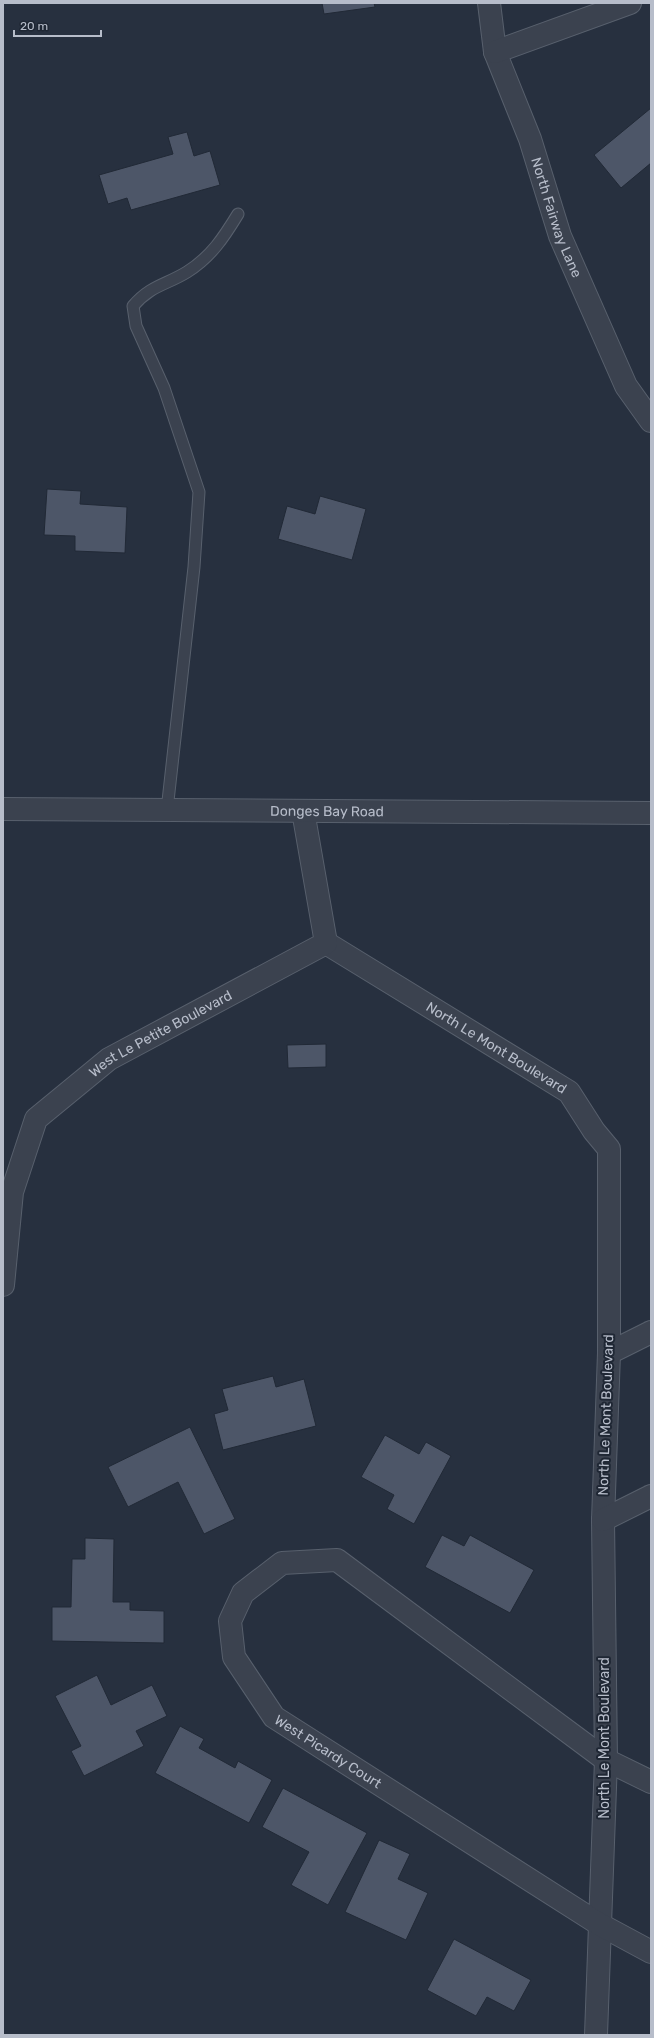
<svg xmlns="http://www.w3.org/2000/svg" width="654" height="2038" font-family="Rubik,sans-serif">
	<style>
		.building { fill: #4d5668; stroke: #212936 }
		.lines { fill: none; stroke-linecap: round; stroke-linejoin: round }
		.service-casing { stroke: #58606d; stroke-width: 13 }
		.minor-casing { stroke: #58606d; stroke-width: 24 }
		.tertiary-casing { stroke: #58606d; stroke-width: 24 }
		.service { stroke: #3b424f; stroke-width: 11 }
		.minor { stroke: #3b424f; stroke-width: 22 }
		.tertiary { stroke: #3b424f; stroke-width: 22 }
		.labels { text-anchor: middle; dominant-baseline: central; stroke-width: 4; stroke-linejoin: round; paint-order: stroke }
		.street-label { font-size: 14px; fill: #b7bdca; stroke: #1f2734 }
	</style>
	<rect width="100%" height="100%" fill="#27303f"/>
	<!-- building -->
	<path class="building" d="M322,3H374L375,7L324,14Z
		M651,108V163L621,188L594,155Z
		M187,132L194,156L210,151L220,185L131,210L127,198L108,204L99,175L173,154L168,137Z
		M47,489L81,491L80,504L127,507L125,553L75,551V536L44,535Z
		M320,496L366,509L352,560L278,539L287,506L315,514Z
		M326,1044V1067L288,1068L287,1045Z
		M273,1376L276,1387L304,1379L316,1426L223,1450L214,1414L228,1410L222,1389Z
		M190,1427L235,1519L204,1534L178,1482L128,1507L108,1467Z
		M385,1435L419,1454L426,1442L451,1456L414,1524L387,1509L394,1495L361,1477Z
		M442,1535L464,1546L470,1535L534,1570L510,1613L425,1567Z
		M85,1538L114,1539L113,1602H130V1610L164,1611V1643L52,1641V1607H71L72,1559H85Z
		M97,1675L111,1705L152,1685L167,1716L136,1731L144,1746L84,1776L71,1751L81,1746L55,1696Z
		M180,1726L204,1739L199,1748L235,1768L238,1761L272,1780L249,1823L155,1773Z
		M283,1788L367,1833L328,1905L291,1885L309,1852L262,1827Z
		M379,1840L410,1854L398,1879L428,1893L406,1940L345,1912Z
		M454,1939L531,1980L514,2011L487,1997L476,2016L427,1990Z"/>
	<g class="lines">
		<!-- service casing -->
		<g class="service-casing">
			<path id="service" d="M167,810L194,567L199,492L164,388L136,326L133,306C151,285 166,285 187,272C211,257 224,237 238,214"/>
		</g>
		<!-- minor casing -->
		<g class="minor-casing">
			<g id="minor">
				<path id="s1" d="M489,3L495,52L530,139L560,236L626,386L651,421"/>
				<path d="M495,52L630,3"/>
				<path id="s2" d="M326,943L569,1092L594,1131L609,1149V1353L603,1520L606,1760L596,2035"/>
				<path id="s3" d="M3,1285L12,1192L36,1119L109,1059L326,943L303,811"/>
				<path d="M609,1353L651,1332"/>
				<path d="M603,1520L651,1496"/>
				<path id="s4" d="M651,1782L606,1760L337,1560L282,1563L243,1593L230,1621L234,1657L274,1717L599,1924L651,1952"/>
			</g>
		</g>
		<!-- tertiary casing -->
		<g class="tertiary-casing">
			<g id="tertiary">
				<path id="s5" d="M3,809L651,813"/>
			</g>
		</g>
		<!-- service -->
		<use href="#service" class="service"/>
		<!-- minor -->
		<use href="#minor" class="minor"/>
		<!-- tertiary -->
		<use href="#tertiary" class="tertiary"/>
	</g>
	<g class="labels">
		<!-- street labels -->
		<g class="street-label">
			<text stroke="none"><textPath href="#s1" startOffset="226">North Fairway Lane</textPath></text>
			<text stroke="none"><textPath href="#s5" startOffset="324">Donges Bay Road</textPath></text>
			<text stroke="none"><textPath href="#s3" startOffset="322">West Le Petite Boulevard</textPath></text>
			<text stroke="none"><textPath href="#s2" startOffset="200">North Le Mont Boulevard</textPath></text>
			<text transform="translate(606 1415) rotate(-88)">North Le Mont Boulevard</text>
			<text transform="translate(604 1738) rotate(-90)">North Le Mont Boulevard</text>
			<text stroke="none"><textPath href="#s4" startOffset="693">West Picardy Court</textPath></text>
		</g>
	</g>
	<!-- border -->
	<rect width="654" height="2038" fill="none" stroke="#b7bdca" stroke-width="8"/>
	<!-- scale -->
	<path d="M14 30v6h87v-6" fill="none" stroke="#b7bdca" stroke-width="2"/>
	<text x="20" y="30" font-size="12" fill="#b7bdca" stroke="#1f2734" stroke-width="3" paint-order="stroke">20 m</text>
</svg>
